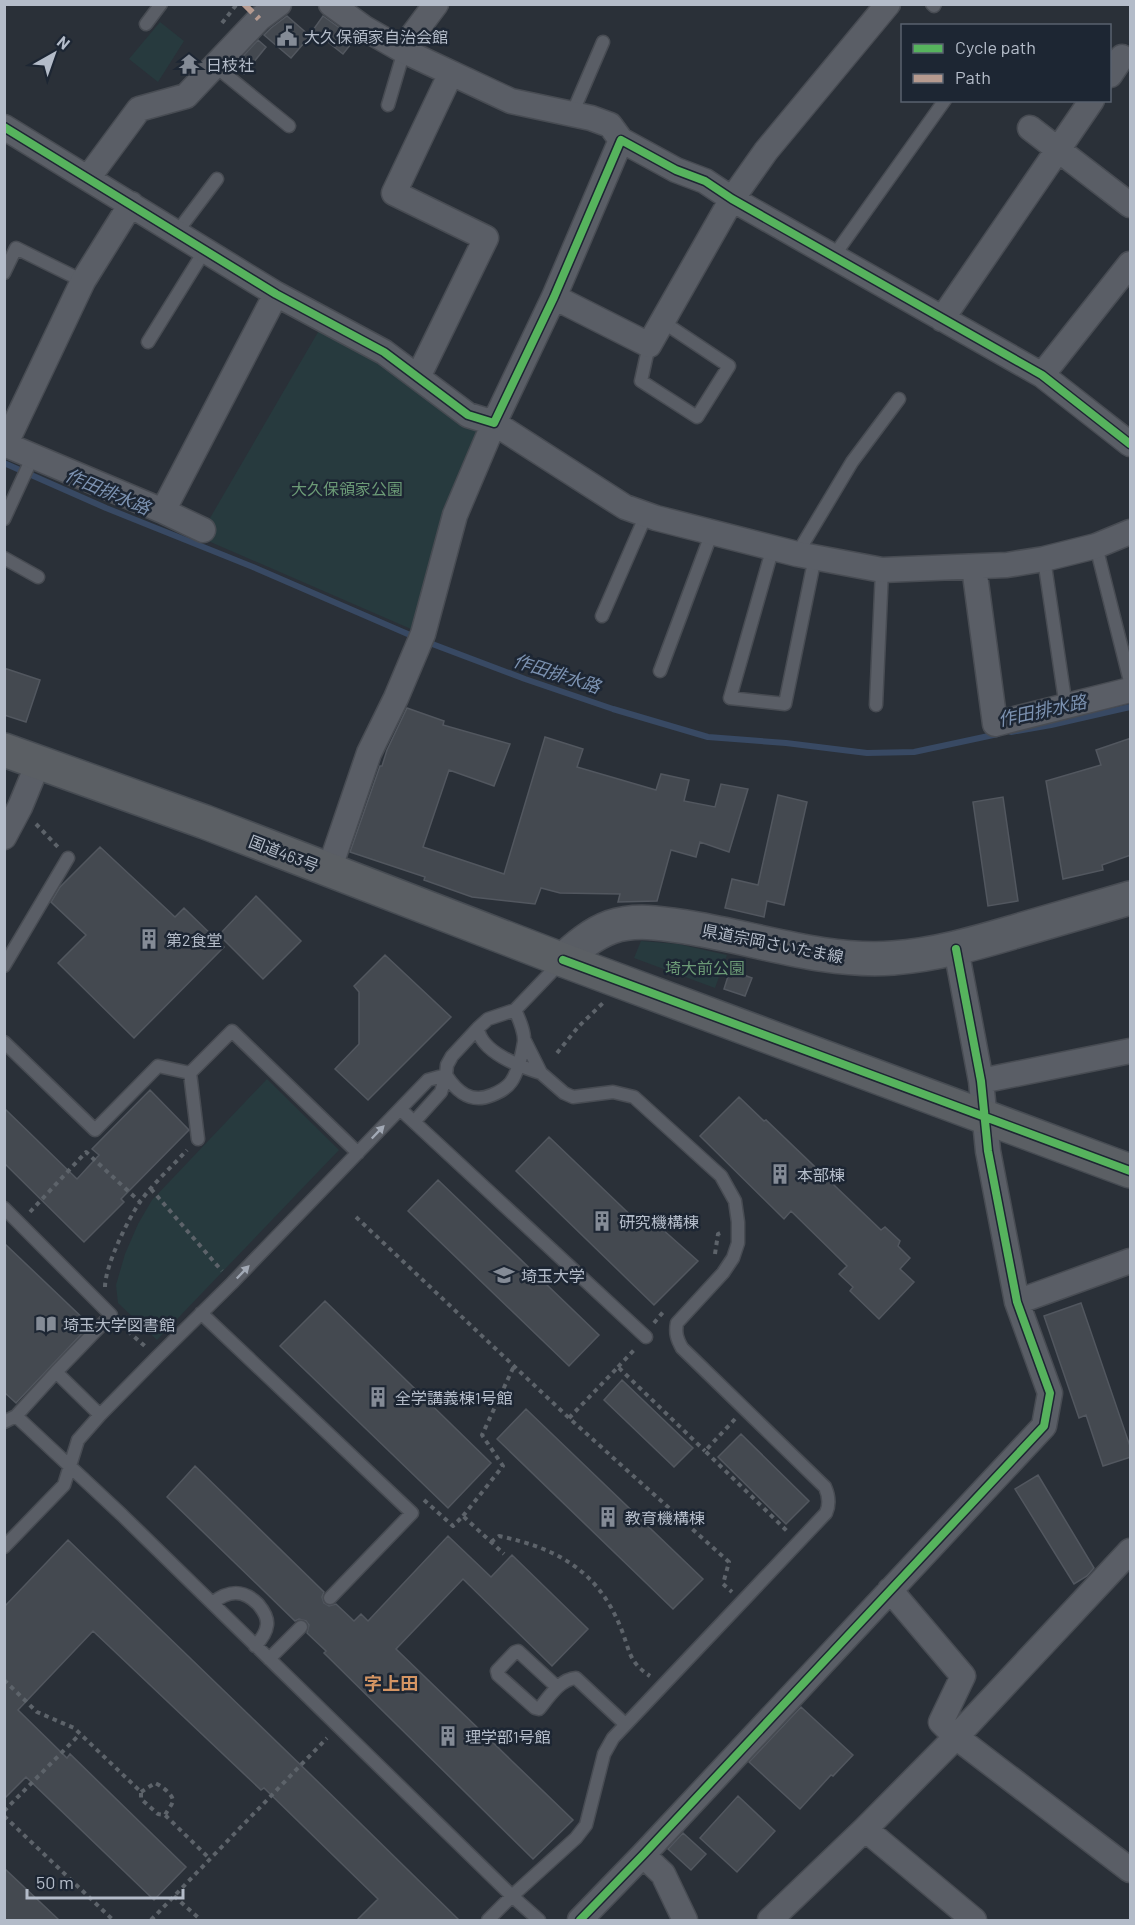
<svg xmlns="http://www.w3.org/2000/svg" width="1135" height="1925" font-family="Barlow,'Noto Sans JP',sans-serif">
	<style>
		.green { fill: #273a3e }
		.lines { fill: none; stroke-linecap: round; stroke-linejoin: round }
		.stream { stroke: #384963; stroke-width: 6 }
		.building { fill: #444950; stroke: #52575f; stroke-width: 1.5 }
		.service-casing { stroke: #484c53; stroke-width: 15 }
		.minor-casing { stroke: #484c53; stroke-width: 27 }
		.secondary-casing { stroke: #484c53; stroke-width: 36 }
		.trunk-casing { stroke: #474c53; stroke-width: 36 }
		.path { stroke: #5d636a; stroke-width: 4; stroke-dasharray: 4.5 4.5; stroke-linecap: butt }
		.service { stroke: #5a5e66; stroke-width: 12 }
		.minor { stroke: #5a5e66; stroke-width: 24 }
		.secondary { stroke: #595d64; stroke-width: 33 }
		.trunk { stroke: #5b5f64; stroke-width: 33 }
		.quiet { stroke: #b69a8f; stroke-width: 6; stroke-dasharray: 12 6; stroke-linecap: butt }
		.cycleway-casing { stroke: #1d2633; stroke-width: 11 }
		.cycleway { stroke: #56b35d; stroke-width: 8 }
		.oneway { fill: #a2a9b5 }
		.labels { text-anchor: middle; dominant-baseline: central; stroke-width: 5; stroke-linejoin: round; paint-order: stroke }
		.poi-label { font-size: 16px; fill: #b4bcc9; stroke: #1d2633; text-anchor: start }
		.park-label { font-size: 16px; fill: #6b9a76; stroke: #1d2633 }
		.street-label { font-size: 16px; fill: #b4bcc9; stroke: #1d2633 }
		.water-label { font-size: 18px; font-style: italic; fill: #7c92b1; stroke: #1d2633 }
		.neighbourhood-label { font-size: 18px; font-weight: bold; fill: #d59563; stroke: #1d2633 }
	</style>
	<rect width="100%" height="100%" fill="#2a3038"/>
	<!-- green -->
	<path class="green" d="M160,22L184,41L158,82L129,59Z
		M321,327L381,360L482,430L447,511L411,629L199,537Z
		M641,941L678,944L727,955L715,988L634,958Z
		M267,1079L339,1150L157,1340L118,1303L116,1285L125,1254L138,1224L152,1200Z"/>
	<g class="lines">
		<!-- stream -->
		<path class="stream" d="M4,463L106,508L253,567L417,638
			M427,642L525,679L613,709L708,737L786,743L867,753L914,752L998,734
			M1011,732L1051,725L1130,707"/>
	</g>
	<!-- building -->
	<path class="building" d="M287,16L310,36L291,58L264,35L271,28Z
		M323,16L355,39L343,54L313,30Z
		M258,40L266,47L244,74L234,66Z
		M4,668L40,680L26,722L4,715Z
		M407,708L444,721L443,725L510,744L494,786L449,770L423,847L504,874L545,737L583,749L577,767L656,790L661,774L689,780L684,801L715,807L721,784L748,789L729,852L700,842L696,857L671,850L657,901L618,902L620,894L560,893L541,888L535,904L472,897L424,880L425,877L350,852L380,766H382L387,750Z
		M1131,738V855L1102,865L1103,870L1063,879L1046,781L1101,765L1096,750Z
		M778,795L807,802L784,905L767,901L764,917L725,908L732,879L758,885Z
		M1003,797L1018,901L988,906L973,802Z
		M100,847L175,917L184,908L224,947L134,1038L58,963L86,935L51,902L60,887Z
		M256,896L301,941L263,979L219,935Z
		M385,955L451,1017L368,1100L335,1069L359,1044V992L354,986Z
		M730,970L752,978L745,996L724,989Z
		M150,1090L189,1130L121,1199L124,1202L84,1242L4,1163V1108L77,1179L99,1155L92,1149Z
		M739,1097L764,1121L766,1120L881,1230L885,1227L900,1241L898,1246L910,1258L900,1269L914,1282L879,1319L850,1291L853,1287L839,1274L847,1266L791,1211L784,1219L700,1136Z
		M549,1137L644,1228L652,1220L698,1261L654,1305L516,1171Z
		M438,1180L599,1335L569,1366L408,1211Z
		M4,1243L90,1325L16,1403L4,1392Z
		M325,1301L491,1463L448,1508L280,1346Z
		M1081,1303L1131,1449V1457L1103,1466L1086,1415L1079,1418L1044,1316Z
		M622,1380L693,1448L674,1467L604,1400Z
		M526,1409L703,1579L673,1609L497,1439Z
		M741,1434L809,1501L786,1524L718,1457Z
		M195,1466L324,1592L322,1597L324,1603L329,1606L336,1604L354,1621L361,1614L368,1621L448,1536L491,1577L512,1555L588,1629L552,1666L463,1579L396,1649L573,1820L533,1859L324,1653L326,1651L307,1633L309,1625L306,1621L299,1619L295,1621L167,1497Z
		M1038,1475L1094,1568L1087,1576L1074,1584L1015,1489Z
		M68,1540L310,1774L459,1920H357L378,1899L264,1788L261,1790L93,1631L18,1710L67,1758L70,1754L186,1867L154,1900L26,1777L4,1799V1607Z
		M801,1707L853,1755L833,1776L831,1775L800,1809L749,1762Z
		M738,1796L775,1831L737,1872L700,1838Z
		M683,1833L706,1854L691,1870L668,1849Z
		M4,1868L59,1920H4Z"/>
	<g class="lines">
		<!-- service casing -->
		<g class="service-casing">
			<path id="service" d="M932,4L934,6L935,4
				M146,24L161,4
				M215,66L289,126
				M388,105L404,51
				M572,114L603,42
				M177,232L217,179
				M833,257L945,100
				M4,273L16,248L83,281
				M148,342L205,250
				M649,345L641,381L697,417L729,366L663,322
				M4,519L33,456
				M1096,546L1130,681
				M773,547L730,698L785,704L815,557
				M797,554L852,462L899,399
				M4,558L38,577
				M1044,559L1066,707
				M602,616L646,515
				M660,671L712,532
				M876,705L882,570
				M4,966L68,858
				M515,1010C519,1019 525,1032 524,1042C522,1054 518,1072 511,1082C506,1089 499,1092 492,1095C471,1104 457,1092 446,1075L447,1065L452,1056L478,1028L488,1019L515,1010L561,962
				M478,1028C480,1052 521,1067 541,1073
				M4,1042L95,1130L158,1066L190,1073L198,1139
				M190,1073L232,1031L358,1153
				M400,1109L646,1337
				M414,1122L441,1092L446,1075
				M4,1208L111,1315L56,1372
				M201,1313L412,1513L330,1598
				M16,1416L56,1372L100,1415
				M4,1422L16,1416L122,1515L512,1896L576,1838L586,1825L604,1754L613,1738L826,1513C830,1504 829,1496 825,1487L682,1348C677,1339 675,1333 677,1323L723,1273L733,1258L738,1243V1222L735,1201L721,1176L634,1097L613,1092L573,1097L564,1093L541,1073L524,1039
				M4,1547L64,1485L78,1440L100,1415L157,1357L232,1283L428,1080L446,1075
				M212,1603C229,1590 243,1589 258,1604C263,1610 268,1618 267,1625C266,1634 261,1640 255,1646
				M269,1659L301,1627
				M557,1687L518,1651L515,1652L497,1671L498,1675L535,1708L539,1709C548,1698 560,1679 576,1678L625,1724
				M488,1920L512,1896L539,1920"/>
		</g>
		<!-- minor casing -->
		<g class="minor-casing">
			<path id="minor" d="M331,4L364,28L404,51L511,101L591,118L610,125L621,140
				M404,51L412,36L436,4
				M1110,75L1122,57
				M4,127L276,294L384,352L468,415L494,423L554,297L621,140L676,170L705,181L732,199L1042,375L1130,444
				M1030,128L1130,205
				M88,178L139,109L186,96L259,19L279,4
				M554,297L649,345L732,199L766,151L888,4
				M942,319L1092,100
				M1042,375L1130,264
				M418,377L486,238L394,193L451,73
				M4,444L163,511L276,294
				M5,445L83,281L131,204
				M163,511L203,530
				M974,567L995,724L1130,690
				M4,837L20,807L39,761
				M329,870L369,753L396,698L423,634L455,515L494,423L625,507L656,518L797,554L882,570L1007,565L1044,559L1096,546L1130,532
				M981,1081L1130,1051
				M1017,1302L1130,1261
				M1130,1551L956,1737L1130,1870
				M865,1829L956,1737L941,1722L963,1676L890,1590
				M643,1855L663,1874L685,1920
				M580,1920L643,1855L1044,1426L1050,1393L1017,1302L988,1151L981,1081L956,949
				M770,1920L865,1829L974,1920"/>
		</g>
		<!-- secondary casing -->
		<g class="secondary-casing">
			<path id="secondary" d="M563,960C577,947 592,934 611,927C637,918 666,924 692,928C758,939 825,963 893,958C936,955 976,943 1017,931C1055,920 1093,909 1130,898"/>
		</g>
		<!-- trunk casing -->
		<g class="trunk-casing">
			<path id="trunk" d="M4,750L205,822L563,960L1130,1171"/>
		</g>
		<!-- path -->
		<path class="path" d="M222,23L237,4
			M36,824L58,847
			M557,1053L579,1026L604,1002
			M151,1189L222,1271
			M30,1212L86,1152L140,1202
			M356,1217L569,1418L729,1562L723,1584L732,1592
			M715,1254L718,1234L723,1232
			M105,1287C105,1266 128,1219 140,1202C153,1183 172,1167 187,1150
			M654,1323L664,1311
			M121,1325L147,1348
			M618,1367L635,1349
			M569,1418L618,1367L705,1451
			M735,1419L705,1451L788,1532
			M424,1500L453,1526L463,1516L504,1554
			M463,1516L503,1466L482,1435L514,1366
			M491,1542L499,1536C556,1548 597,1570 620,1626C630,1649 627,1661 650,1676
			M4,1680L37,1712L74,1728L141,1792V1799L158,1814L165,1815L210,1859
			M141,1792L155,1783C160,1785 173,1794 173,1801C172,1805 167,1811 165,1815
			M4,1811L80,1734
			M4,1816L113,1920
			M174,1896L201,1920
			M151,1920L327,1738"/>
		<!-- service -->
		<use href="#service" class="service"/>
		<!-- minor -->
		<use href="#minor" class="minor"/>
		<!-- secondary -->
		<use href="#secondary" class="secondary"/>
		<!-- trunk -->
		<use href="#trunk" class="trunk"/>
		<!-- quiet -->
		<path class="quiet" d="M244,4L259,19"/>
		<!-- cycleway casing -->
		<g class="cycleway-casing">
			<path id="cycleway" d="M4,127L276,294L384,352L468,415L494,423L554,297L621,140L676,170L705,181L732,199L1042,375L1130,444
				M563,960L1130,1171
				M580,1920L643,1855L1044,1426L1050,1393L1017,1302L988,1151L981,1081L956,949"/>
		</g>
		<!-- cycleway -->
		<use href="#cycleway" class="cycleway"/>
	</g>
	<!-- one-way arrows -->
	<defs><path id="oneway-solid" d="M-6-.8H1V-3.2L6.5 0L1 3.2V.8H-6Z" transform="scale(1.5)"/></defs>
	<g class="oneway">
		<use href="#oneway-solid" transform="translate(378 1132) rotate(-46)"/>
		<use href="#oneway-solid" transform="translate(243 1272) rotate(-46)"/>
	</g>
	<!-- icons -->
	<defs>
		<g id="civic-bare" transform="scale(1.62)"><path d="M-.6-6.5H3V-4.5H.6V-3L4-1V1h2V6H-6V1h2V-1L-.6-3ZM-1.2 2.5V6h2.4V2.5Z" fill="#848b96" stroke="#1d2633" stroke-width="2.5" paint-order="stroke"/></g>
		<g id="temple-bare" transform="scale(1.62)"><path d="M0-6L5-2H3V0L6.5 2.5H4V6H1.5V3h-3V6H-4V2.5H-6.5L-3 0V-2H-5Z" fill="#848b96" stroke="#1d2633" stroke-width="2.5" paint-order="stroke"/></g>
		<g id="building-bare" transform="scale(1.62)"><path d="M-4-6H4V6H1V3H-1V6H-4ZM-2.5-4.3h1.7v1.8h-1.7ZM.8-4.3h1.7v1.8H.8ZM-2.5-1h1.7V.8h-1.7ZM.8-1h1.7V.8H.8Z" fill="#848b96" stroke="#1d2633" stroke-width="2.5" paint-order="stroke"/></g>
		<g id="university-bare" transform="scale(1.62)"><path d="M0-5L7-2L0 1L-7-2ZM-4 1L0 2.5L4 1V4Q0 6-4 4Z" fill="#848b96" stroke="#1d2633" stroke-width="2.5" paint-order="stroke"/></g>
		<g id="library-bare" transform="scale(1.62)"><path d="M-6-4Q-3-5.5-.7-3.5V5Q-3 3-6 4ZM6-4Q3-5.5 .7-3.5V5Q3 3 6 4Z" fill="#848b96" stroke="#1d2633" stroke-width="2.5" paint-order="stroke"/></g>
	</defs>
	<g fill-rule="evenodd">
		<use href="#civic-bare" x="287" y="36"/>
		<use href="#temple-bare" x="189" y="64"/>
		<use href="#building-bare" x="149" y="939"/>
		<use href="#building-bare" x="780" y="1174"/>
		<use href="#building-bare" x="602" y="1221"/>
		<use href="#university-bare" x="504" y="1275"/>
		<use href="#library-bare" x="46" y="1324"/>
		<use href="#building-bare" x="378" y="1397"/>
		<use href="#building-bare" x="608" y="1517"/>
		<use href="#building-bare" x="448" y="1736"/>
	</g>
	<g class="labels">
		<!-- poi labels -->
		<g class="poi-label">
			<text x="304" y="36">大久保領家自治会館</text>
			<text x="206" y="64">日枝社</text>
			<text x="166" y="939">第2食堂</text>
			<text x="797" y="1174">本部棟</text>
			<text x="619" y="1221">研究機構棟</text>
			<text x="521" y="1275">埼玉大学</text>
			<text x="63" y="1324">埼玉大学図書館</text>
			<text x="395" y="1397">全学講義棟1号館</text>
			<text x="625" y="1517">教育機構棟</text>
			<text x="465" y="1736">理学部1号館</text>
		</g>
		<!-- park labels -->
		<g class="park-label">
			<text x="347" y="488">大久保領家公園</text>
			<text x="705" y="967">埼大前公園</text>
		</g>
		<!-- street labels -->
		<g class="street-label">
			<text transform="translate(284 853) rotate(21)">国道463号</text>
			<text transform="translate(773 943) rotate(11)">県道宗岡さいたま線</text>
		</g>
		<!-- water labels -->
		<g class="water-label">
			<text transform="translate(108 491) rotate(23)">作田排水路</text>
			<text transform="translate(557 673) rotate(18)">作田排水路</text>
			<text transform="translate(1042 710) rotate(-12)">作田排水路</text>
		</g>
		<!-- neighbourhood labels -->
		<g class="neighbourhood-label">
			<text x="391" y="1683">字上田</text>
		</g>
	</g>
	<!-- border -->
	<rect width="1135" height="1925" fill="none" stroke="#b4bcc9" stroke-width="12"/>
	<!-- legend -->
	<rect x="901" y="24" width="210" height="78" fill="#1d2633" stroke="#59626f" stroke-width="1.5"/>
	<rect x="913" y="44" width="30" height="9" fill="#56b35d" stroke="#59626f" stroke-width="1.5"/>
	<text x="955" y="54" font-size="18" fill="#b4bcc9">Cycle path</text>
	<rect x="913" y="74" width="30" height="9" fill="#b69a8f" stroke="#59626f" stroke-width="1.5"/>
	<text x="955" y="84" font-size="18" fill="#b4bcc9">Path</text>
	<!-- north arrow -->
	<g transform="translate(54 54) rotate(40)" stroke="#1d2633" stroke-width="4.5" paint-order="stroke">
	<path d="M0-4.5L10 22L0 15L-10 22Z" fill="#b4bcc9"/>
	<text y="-9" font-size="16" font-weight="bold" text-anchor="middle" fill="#b4bcc9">N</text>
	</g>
	<!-- scale -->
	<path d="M27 1889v9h156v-9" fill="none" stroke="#b4bcc9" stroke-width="3"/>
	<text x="36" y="1889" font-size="18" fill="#b4bcc9" stroke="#1d2633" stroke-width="4.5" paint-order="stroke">50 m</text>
</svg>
